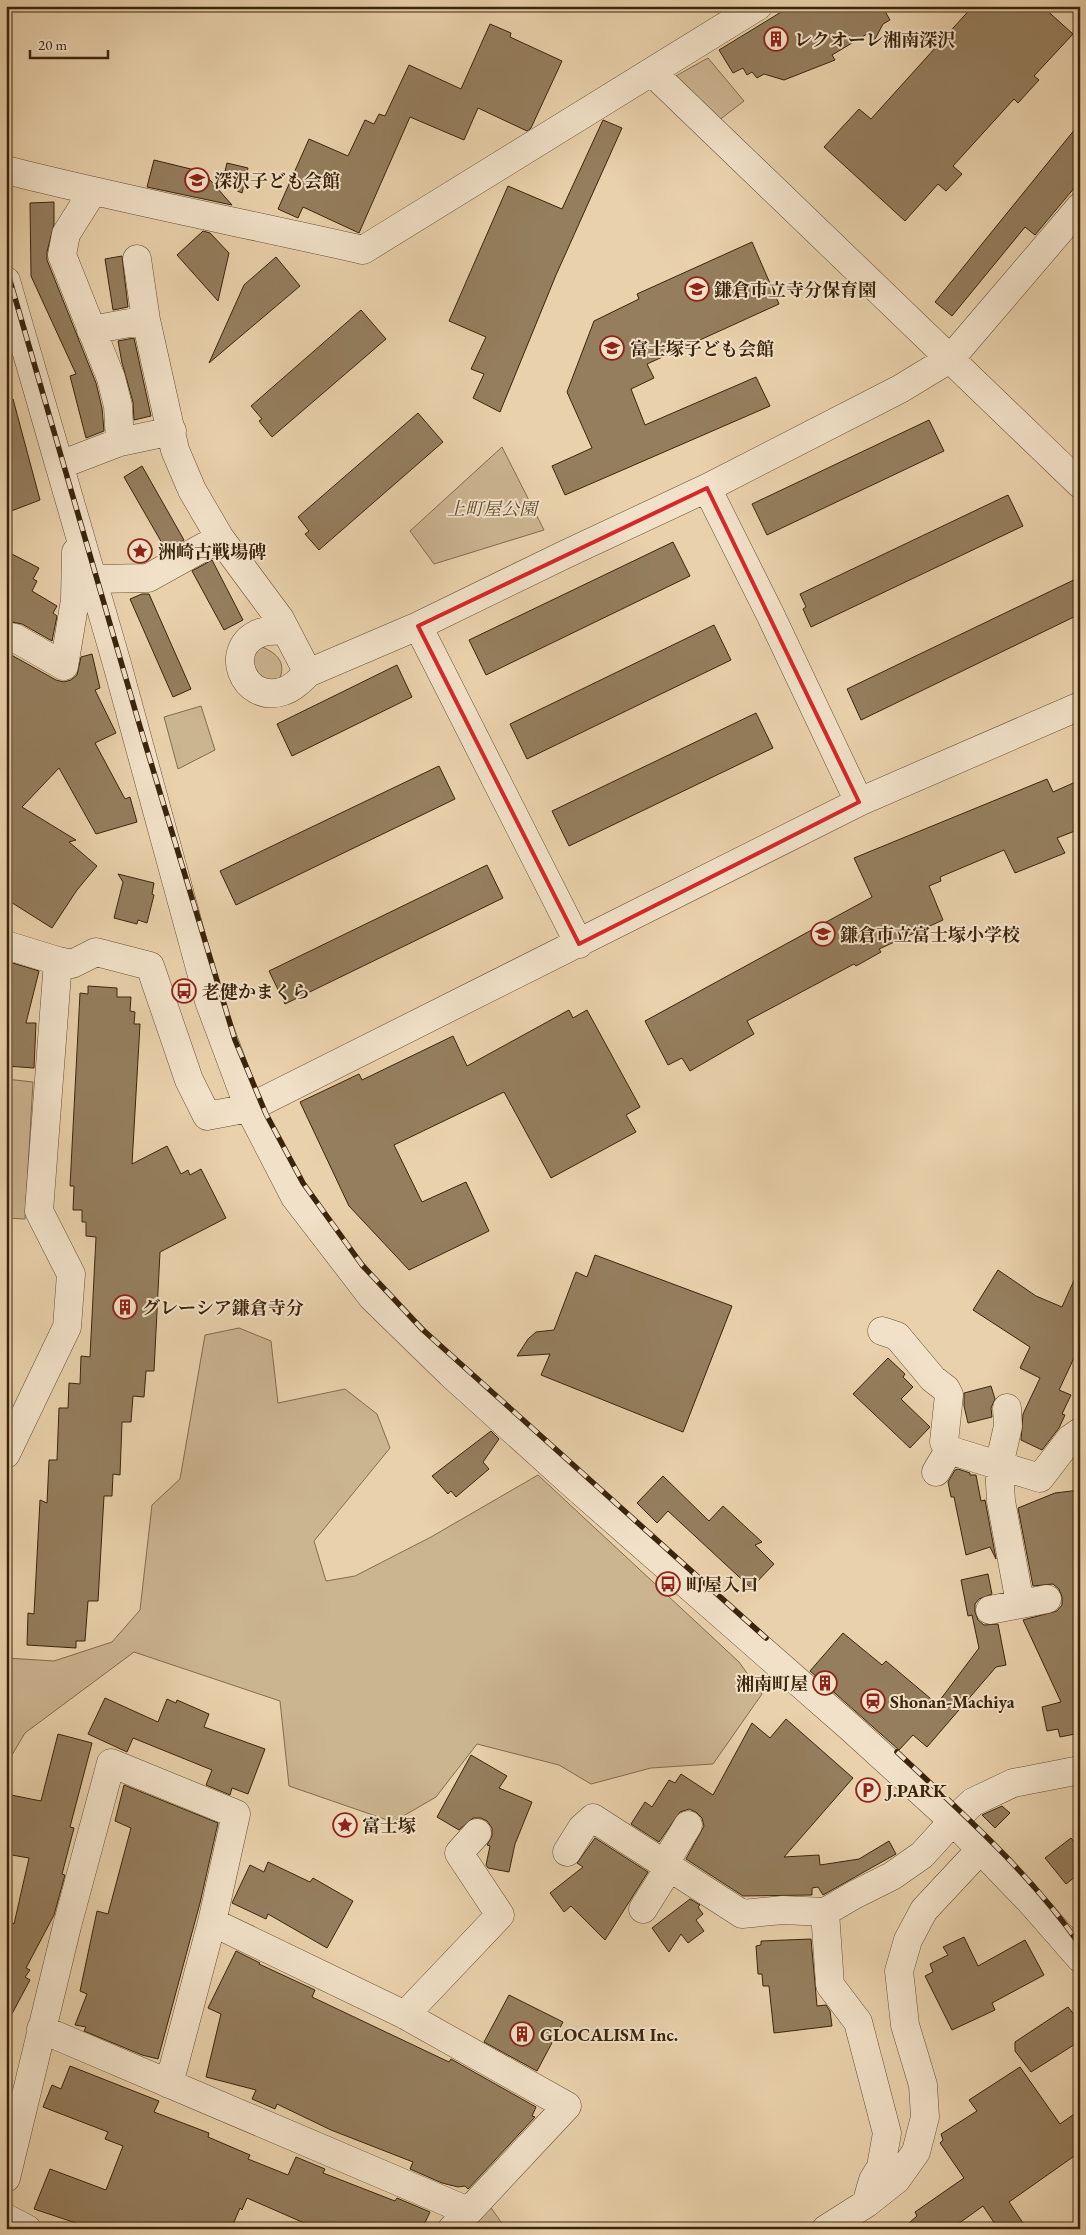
<svg xmlns="http://www.w3.org/2000/svg" width="1086" height="2235" font-family="'EB Garamond','Noto Serif JP',serif">
	<style>
		.green { fill: #cbb490; stroke: #826c4e }
		.building { fill: #957e5e; stroke: #3a240b }
		.lines { fill: none; stroke-linecap: round; stroke-linejoin: round }
		.minor-casing { stroke: #664f33; stroke-width: 29 }
		.minor { stroke: #f1e1c8; stroke-width: 28 }
		.rail-casing { stroke: #3a240b; stroke-width: 5.5 }
		.rail { stroke: #f1e1c8; stroke-width: 4; stroke-dasharray: 11; stroke-linecap: butt }
		.marked { fill: none; stroke: #d62828; stroke-width: 4; stroke-linejoin: round }
		.labels { text-anchor: middle; dominant-baseline: central; stroke-width: 4; stroke-linejoin: round; paint-order: stroke }
		.poi-label { font-size: 18px; font-weight: bold; fill: #3a240b; stroke: #f1e1c8; text-anchor: start }
		.park-label { font-size: 18px; font-style: italic; fill: #5e482c; stroke: #f1e1c8 }
	</style>
	<rect width="100%" height="100%" fill="#e9d1ab"/>
	<filter id="stains"><feTurbulence type="fractalNoise" baseFrequency=".004" numOctaves="4"/><feColorMatrix values="0 0 0 0 .2 0 0 0 0 .09 0 0 0 0 .02 0 0 0 .5 -.17"/></filter>
	<radialGradient id="worn" r=".72"><stop offset=".6" stop-color="#630" stop-opacity="0"/><stop offset="1" stop-color="#630" stop-opacity=".3"/></radialGradient>
	<!-- green -->
	<path class="green" d="M708,58L744,101L718,121L672,78Z
		M502,447L544,530L434,564L410,531Z
		M262,647C277,653 287,663 279,680L260,681L251,657L254,652Z
		M201,706L215,750L178,769L164,717Z
		M6,1079L33,1082L25,1219L6,1218Z
		M239,1328L271,1341L278,1403L345,1389L377,1414L390,1448L314,1541L326,1581L355,1576L431,1537L538,1475L739,1662L762,1694L713,1764L651,1768L591,1784L559,1765L477,1744L436,1797L393,1822L289,1786L280,1701L134,1652L25,1733L6,1765V1658L54,1661L112,1642L140,1610L152,1505L180,1479L205,1335Z
		M489,2205L506,2229H465Z"/>
	<!-- building -->
	<path class="building" d="M791,6H882L890,20L883,24L873,43L867,34L832,55L835,60L784,80L764,74L757,78L752,72L747,75L743,68L733,73L719,50Z
		M973,6H1042L1073,34L1034,76L1039,80L1018,103L1014,99L953,166L962,174L946,191L938,184L905,221L824,147L859,109L871,119Z
		M490,24L511,33L510,37L562,61L531,128L527,131L478,108L464,140L410,117L359,233L303,207L298,218L278,209L309,139L348,156L365,120L374,124L379,114L385,116L409,65L461,89Z
		M603,120L622,128L556,275L500,412L473,398L484,374L471,369L486,337L449,321L508,186L562,209Z
		M1080,123V181L1035,235L1025,227L952,316L935,302Z
		M154,160L203,172L232,205L147,187Z
		M227,163L248,168L242,193L222,184Z
		M54,202V224L47,252V260L96,383L102,408L104,431L86,438L70,376L76,374L31,276L30,203Z
		M203,231L210,233L229,253L218,301L177,255Z
		M752,242L779,304L647,364L654,378L631,389L645,425L756,377L770,406L565,495L552,466L592,448L567,392L594,321L639,299L637,294Z
		M122,256L128,307L113,310L105,259Z
		M276,257L300,286L209,363L244,285Z
		M361,310L386,339L272,437L259,421L262,419L251,406Z
		M134,338L151,416L134,420L133,402L122,363L118,341Z
		M13,399L40,500L6,513V400Z
		M418,413L443,442L319,550L305,534L309,531L298,517Z
		M929,420L944,451L767,535L752,504Z
		M142,466L184,540L166,550L124,477Z
		M1008,495L1023,526L811,627L803,609L806,607L800,594Z
		M673,542L690,576L486,675L469,640Z
		M6,551L39,568L33,579L37,581L32,591L57,606L53,613L57,616L52,641L22,624L6,621Z
		M212,560L243,620L224,630L192,571Z
		M1080,577V614L861,720L847,689Z
		M142,594H149L191,689L173,697L130,599Z
		M714,625L731,660L527,759L510,724Z
		M6,652L56,680L64,682L71,680L77,675L81,657L92,654L100,688L95,690L116,733L95,743L125,799L130,797L137,822L96,834L59,768L22,807L76,840L69,842L97,866L77,890L52,928L6,899Z
		M397,665L412,697L292,756L277,724Z
		M756,713L773,748L569,846L552,811Z
		M439,766L455,799L236,905L220,871Z
		M1047,779L1053,792L1080,780V829L1057,838L1065,853L1015,873L1004,850L940,877L941,881L929,886L943,920L879,949L881,952L856,966L854,964L747,1021L754,1034L690,1071L682,1058L668,1065L645,1021L872,897L854,858Z
		M487,865L503,898L285,1004L269,971Z
		M118,874L154,883L152,894L154,895L147,923L138,920L137,924L114,918L123,882Z
		M6,961L39,971L26,1023H36L34,1068L6,1066Z
		M88,986L117,988V997H131L130,1011L135,1012L134,1024H140L132,1164L167,1146L181,1174L188,1170L190,1175L201,1169L226,1218L160,1252L154,1371H146L144,1397L133,1396L131,1422H122L120,1475L113,1474L112,1496H104L98,1601H88L85,1641H76V1648L27,1645L28,1613L34,1614L40,1500L47,1503L49,1460H57L59,1408H68L69,1383L80,1384L81,1356L90,1357L96,1237L86,1236V1222H82V1210H73L74,1186H70L80,993L88,994Z
		M569,1010L573,1018L587,1010L640,1107L626,1115L636,1132L551,1178L504,1092L394,1145L422,1202L466,1182L489,1231L409,1270L349,1206L300,1102L359,1074L362,1080L453,1036L467,1066Z
		M595,1255L732,1306L683,1432L541,1375L550,1354L517,1356L528,1339L536,1332L554,1330L576,1272L587,1277Z
		M1080,1267V1345L1059,1390L1071,1395L1062,1414L1065,1415L1059,1428L1042,1450L1021,1440L1023,1414L1040,1378L1020,1368L1030,1347L973,1310L998,1270L1036,1296L1062,1307Z
		M888,1358L905,1374L903,1377L913,1387L901,1399L930,1427L910,1448L853,1394Z
		M991,1386L995,1399L991,1408L992,1417L968,1423L964,1406V1393Z
		M491,1431L499,1439L483,1462L489,1469L456,1497L451,1491L448,1494L432,1476Z
		M958,1469L970,1473V1475H976L981,1501L985,1500L996,1559L990,1547L966,1555L954,1497H951L948,1482L955,1470Z
		M663,1476L709,1521L723,1506L762,1542L755,1545L774,1564L751,1588L668,1511L657,1523L637,1503Z
		M1080,1490V1744L1075,1734L1060,1737L1058,1729L1047,1731L1042,1707L1061,1702L1023,1620L1057,1611L1062,1605V1597L1059,1589L1053,1584L1033,1586L1018,1508L1055,1493Z
		M988,1574L992,1594L979,1599L975,1604V1612L978,1620L984,1625L998,1624L1006,1665L996,1667L927,1747L913,1735L899,1750L810,1671L843,1633L882,1665L886,1661L937,1704L979,1648L972,1615L968,1616L961,1580Z
		M105,1698L158,1722L167,1699L176,1703L177,1700L209,1714L204,1727L265,1749L248,1794L232,1788L230,1795L206,1785L212,1770L133,1738L127,1752L88,1734Z
		M786,1719L853,1778L784,1857L819,1855L820,1865L859,1859L889,1841L896,1854L823,1895L818,1887L812,1888V1895L743,1896L686,1859L704,1826L702,1818L696,1812L689,1809L680,1812L659,1842L631,1824L645,1802L652,1807L669,1780L675,1783L681,1774L713,1795L752,1723L770,1738Z
		M58,1734L92,1743L70,1827L74,1828L62,1874L65,1875L54,1915L26,1968L30,1970L25,1977L30,1980L6,2025V1919L14,1924L29,1858L6,1854V1794L41,1801Z
		M471,1755L507,1776L499,1788L532,1802L515,1844L509,1872L488,1868L486,1865L490,1846L487,1845L492,1836V1828L487,1821L481,1818H473L459,1830L437,1817Z
		M124,1785L218,1823L200,1903L158,2059L142,2055L84,2031L86,2027L75,2025L87,1994L80,1991L97,1911L108,1914L131,1828L115,1821Z
		M1002,1806L1010,1813L995,1828L982,1815Z
		M595,1838L648,1872L605,1940L571,1906L564,1912L550,1893L583,1867L577,1863Z
		M1071,1838L1080,1849V1873L1066,1884L1045,1858Z
		M268,1862L310,1882L313,1878L353,1901L327,1948L268,1914L266,1919L232,1903L250,1865L264,1872Z
		M690,1899L700,1905L698,1907L703,1914L696,1920L704,1931L688,1943L681,1934L669,1952L652,1928Z
		M964,1937L978,1966L1025,1940L1044,1975L992,2003L995,2010L952,2030L925,1976L933,1972L930,1964L948,1955L943,1947Z
		M811,1939L817,2006L826,2005L830,2011L832,2026L774,2033L769,1986H763L762,1974H758L756,1946L761,1945V1941Z
		M236,1951L260,1963L259,1964L315,1990L312,1997L449,2062L451,2059L536,2107L532,2116L535,2117L468,2189L465,2186L458,2187L442,2183L410,2169L413,2162L331,2130L277,2104L275,2109L252,2099L256,2090L206,2077L221,2014L208,2008Z
		M509,1995L563,2022L537,2071L484,2042Z
		M1068,2007L1080,2022V2041L1031,2072L1015,2051V2042Z
		M70,2066L159,2101L154,2112L209,2133L208,2137L250,2155L248,2159L288,2175L296,2157L325,2169L323,2173L395,2201L397,2198L430,2212L422,2229H318L247,2198L242,2210L240,2208L231,2229H94L34,2209L50,2169L106,2190L123,2146L105,2139L108,2132L43,2107L52,2085L61,2089Z
		M1020,2067L1060,2124L1080,2110V2152L1009,2202L1027,2229H1006L995,2224L983,2206L951,2229H902L917,2216L915,2212L964,2178L940,2143L943,2140L941,2134L977,2111L969,2100Z"/>
	<g class="lines">
		<!-- minor casing -->
		<g class="minor-casing">
			<path id="minor" d="M653,73L1080,484
				M6,170C124,200 244,223 363,250L758,6
				M93,191L66,234L62,255L111,378L118,406L120,442
				M137,259L146,320L175,450L192,490L220,538L280,619L308,673C301,680 293,688 284,691C243,706 220,645 263,632C270,630 279,631 286,631
				M6,281L117,664L209,1001L249,1108L295,1197L372,1297L451,1374L575,1486L852,1729L953,1821L1031,1902L1080,1958
				M91,330L146,320
				M60,465L120,442L172,431
				M707,488L770,614L859,802
				M93,579L148,578L220,538
				M418,626L579,944
				M6,636L15,638L64,666L75,600L76,552
				M308,673L418,626L566,554L707,488L900,389L951,358L1080,207
				M6,945L58,961
				M882,1331L897,1336L933,1379L946,1389L949,1395L944,1442L949,1450L1040,1478L1070,1439L1080,1432
				M1007,1408L1008,1426L999,1466L1001,1501L1020,1603
				M6,1454L67,1327L71,1274L39,1211L58,961L72,964L96,952L150,966L189,1080L207,1116L249,1108L859,802L1080,706
				M936,1472L949,1450
				M990,1610L1047,1599
				M567,1852L582,1828L593,1818L742,1914L783,1910L825,1912L854,1895L892,1876L922,1855L953,1821L973,1802L1013,1783L1080,1770
				M665,1863L688,1825
				M643,1909L670,1866
				M825,1912L830,1985L858,2022L887,2133L881,2167L873,2180L867,2201
				M405,2015L500,1915L459,1853L477,1833
				M41,2029L468,2211
				M169,2084L212,1922
				M6,2178L67,1926L111,1763L236,1814L212,1922L405,2015L567,2106L452,2229
				M6,2218L27,2229
				M826,2229L867,2203L896,2180L916,2152L925,2117L923,2085L905,2025L899,1971L908,1940L924,1910L981,1849"/>
		</g>
		<!-- minor -->
		<use href="#minor" class="minor"/>
		<!-- rail casing -->
		<g class="rail-casing">
			<path id="rail" d="M6,267L138,720L235,1040L266,1114L303,1183L362,1265L423,1330L766,1638
				M897,1752C962,1813 1029,1872 1080,1945"/>
		</g>
		<!-- rail -->
		<use href="#rail" class="rail"/>
	</g>
	<!-- marked area -->
	<path class="marked" d="M707,488L859,802L579,944L418,626Z"/>
	<!-- icons -->
	<defs>
		<g id="building-ring" transform="scale(1.25)"><circle r="9.5" fill="#f1e1c8" stroke="#8f2418" stroke-width="1.5"/><path d="M-4-6H4V6H1V3H-1V6H-4ZM-2.5-4.3h1.7v1.8h-1.7ZM.8-4.3h1.7v1.8H.8ZM-2.5-1h1.7V.8h-1.7ZM.8-1h1.7V.8H.8Z" fill="#8f2418"/></g>
		<g id="school-ring" transform="scale(1.25)"><circle r="9.5" fill="#f1e1c8" stroke="#8f2418" stroke-width="1.5"/><path d="M0-5L7-2L0 1L-7-2ZM-4 1L0 2.5L4 1V4Q0 6-4 4Z" fill="#8f2418"/></g>
		<g id="sight-ring" transform="scale(1.25)"><circle r="9.5" fill="#f1e1c8" stroke="#8f2418" stroke-width="1.5"/><path d="M0-6L1.8-2.2L6-1.7L2.9 1.2L3.7 5.4L0 3.3L-3.7 5.4L-2.9 1.2L-6-1.7L-1.8-2.2Z" fill="#8f2418"/></g>
		<g id="bus-ring" transform="scale(1.25)"><circle r="9.5" fill="#f1e1c8" stroke="#8f2418" stroke-width="1.5"/><path d="M-5-6H5V4H4V6H2V4H-2V6H-4V4H-5ZM-3.5-4V0h7V-4ZM-3.5 1.2v1.5H-2V1.2ZM2 1.2v1.5H3.5V1.2Z" fill="#8f2418"/></g>
		<g id="station-ring" transform="scale(1.25)"><circle r="9.5" fill="#f1e1c8" stroke="#8f2418" stroke-width="1.5"/><path d="M-3-6H3Q5-6 5-4V2Q5 4 3 4L4.5 6H3L1.5 4h-3L-3 6H-4.5L-3 4Q-5 4-5 2V-4Q-5-6-3-6ZM-3.5-4v3h7v-3ZM-3.5 1v1.5H-2V1ZM2 1v1.5H3.5V1Z" fill="#8f2418"/></g>
		<g id="parking-ring" transform="scale(1.25)"><circle r="9.5" fill="#f1e1c8" stroke="#8f2418" stroke-width="1.5"/><path d="M-3.5-5.5H1a3.5 3.5 0 0 1 0 7H-1V5.5H-3.5ZM-1-3.4V-.6H.8a1.4 1.4 0 0 0 0-2.8Z" fill="#8f2418"/></g>
	</defs>
	<g fill-rule="evenodd">
		<use href="#building-ring" x="776" y="39"/>
		<use href="#school-ring" x="197" y="180"/>
		<use href="#school-ring" x="697" y="289"/>
		<use href="#school-ring" x="612" y="348"/>
		<use href="#sight-ring" x="140" y="551"/>
		<use href="#school-ring" x="823" y="934"/>
		<use href="#bus-ring" x="184" y="991"/>
		<use href="#building-ring" x="125" y="1307"/>
		<use href="#bus-ring" x="668" y="1584"/>
		<use href="#building-ring" x="825" y="1683"/>
		<use href="#station-ring" x="873" y="1701"/>
		<use href="#parking-ring" x="868" y="1790"/>
		<use href="#sight-ring" x="345" y="1825"/>
		<use href="#building-ring" x="522" y="2034"/>
	</g>
	<g class="labels">
		<!-- poi labels -->
		<g class="poi-label">
			<text x="794" y="39">レクオーレ湘南深沢</text>
			<text x="214" y="180">深沢子ども会館</text>
			<text x="714" y="289">鎌倉市立寺分保育園</text>
			<text x="630" y="348">富士塚子ども会館</text>
			<text x="158" y="551">洲崎古戦場碑</text>
			<text x="840" y="934">鎌倉市立富士塚小学校</text>
			<text x="202" y="991">老健かまくら</text>
			<text x="142" y="1307">グレーシア鎌倉寺分</text>
			<text x="686" y="1584">町屋入口</text>
			<text x="808" y="1683" text-anchor="end">湘南町屋</text>
			<text x="890" y="1701">Shonan-Machiya</text>
			<text x="886" y="1790">J.PARK</text>
			<text x="362" y="1825">富士塚</text>
			<text x="540" y="2034">GLOCALISM Inc.</text>
		</g>
		<!-- park labels -->
		<g class="park-label">
			<text x="492" y="508">上町屋公園</text>
		</g>
	</g>
	<!-- margin -->
	<rect width="1086" height="2235" fill="none" stroke="#e9d1ab" stroke-width="25"/>
	<rect x="8" y="8" width="1071" height="2220" fill="none" stroke="#3a240b" stroke-width="2.5"/>
	<rect x="12" y="12" width="1061" height="2210" fill="none" stroke="#3a240b"/>
	<!-- scale -->
	<path d="M30 50v8h78v-8" fill="none" stroke="#3a240b" stroke-width="2.5"/>
	<text x="38" y="50" font-size="15" fill="#3a240b" stroke="#f1e1c8" stroke-width="4" paint-order="stroke">20 m</text>
	<rect width="100%" height="100%" filter="url(#stains)"/>
	<rect width="100%" height="100%" fill="url(#worn)"/>
</svg>
